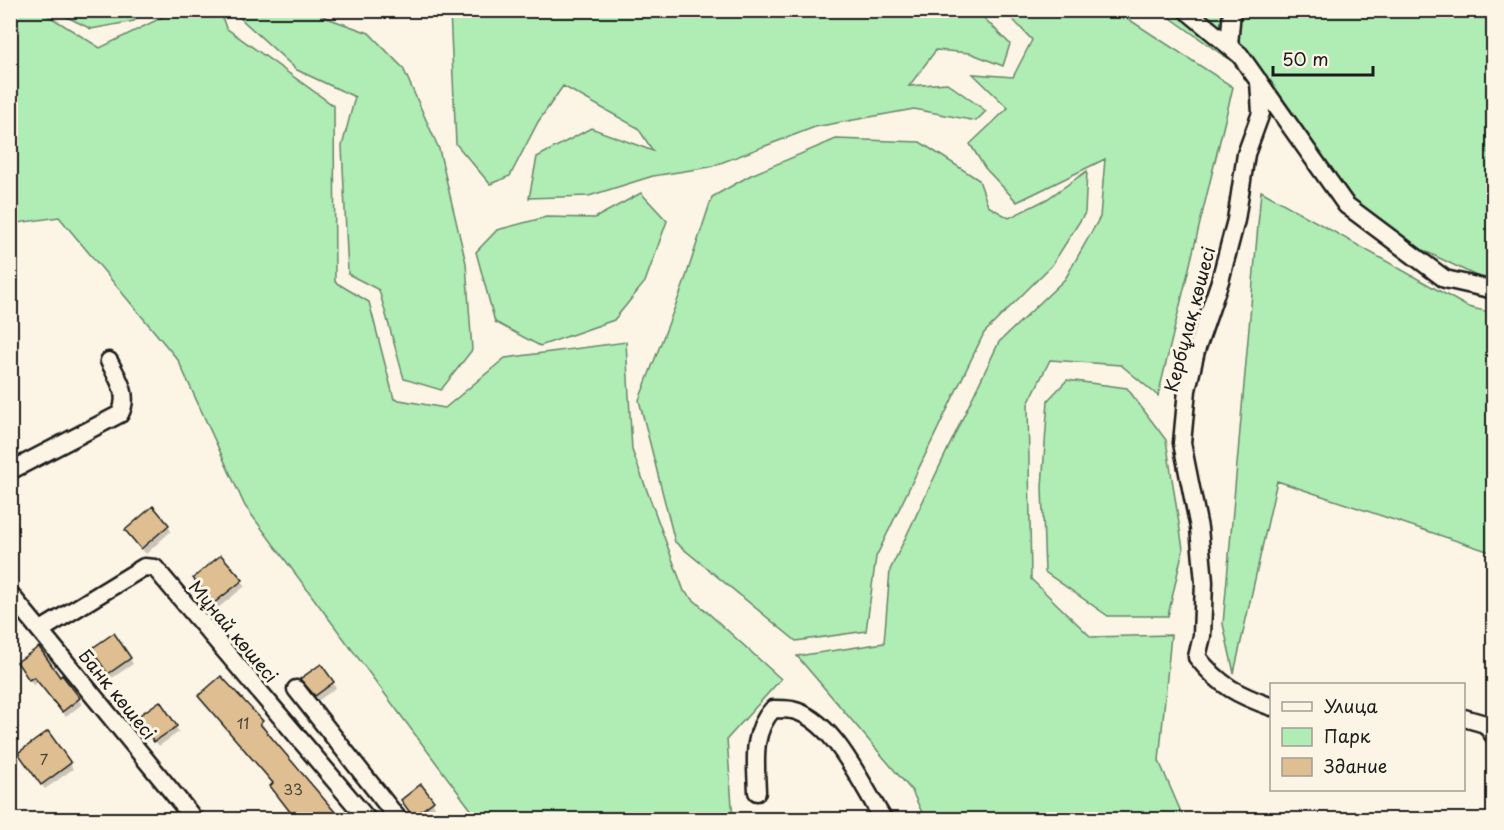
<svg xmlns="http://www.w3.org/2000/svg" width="1504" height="830" font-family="'Playpen Sans',sans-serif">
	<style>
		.green { fill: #afedb4; stroke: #668468; stroke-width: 1.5 }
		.shadow { fill: #0003 }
		.building { fill: #dfbf92; stroke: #1c1c1c; stroke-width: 1.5 }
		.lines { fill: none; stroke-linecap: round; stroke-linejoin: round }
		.minor-casing { stroke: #1c1c1c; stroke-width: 21 }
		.minor { stroke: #fcf5e5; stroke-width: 16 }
		.labels { text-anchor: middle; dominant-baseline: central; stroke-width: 6; stroke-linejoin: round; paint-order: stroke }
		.number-label { font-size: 15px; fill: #4d453a }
		.street-label { font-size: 18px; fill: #1c1c1c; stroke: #fcf5e5 }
	</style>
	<rect width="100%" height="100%" fill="#fcf5e5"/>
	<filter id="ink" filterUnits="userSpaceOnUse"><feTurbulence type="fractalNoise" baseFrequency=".0167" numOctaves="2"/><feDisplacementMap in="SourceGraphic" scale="12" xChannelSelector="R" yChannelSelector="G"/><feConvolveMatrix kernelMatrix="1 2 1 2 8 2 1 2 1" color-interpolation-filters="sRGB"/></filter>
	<g filter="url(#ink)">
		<!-- green -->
		<path class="green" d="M11,10L41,11L100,48L175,11H220L226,28L334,106L335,282L369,302L394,399L445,408L505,358L626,342L632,450L684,591L781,679L727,739L733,819H478L245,506L178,360L59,217L11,224Z
			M55,11H143L134,21L91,29Z
			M237,11H315L327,18L369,33L403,68L439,149L466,263L472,350L441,390L404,379L379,290L348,274L342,146L355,97L297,70L239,17Z
			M450,11H977L1010,44L1003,66L970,53L936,50L909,86L947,83L986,111L976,121L914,109L815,127L710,167L653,176L589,196L529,198L537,157L591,128L653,151L638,128L563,86L538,122L510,176L490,184L456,144Z
			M1005,11H1116L1233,87L1158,396L1121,365L1050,360L1028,404L1031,579L1091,637L1171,635L1159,761L1184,819H925L912,791L797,656L884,643L890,570L999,342L1065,279L1100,217L1105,159L1017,202L985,168L970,144L1008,108L973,74L1013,77L1032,40Z
			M1161,11H1493V284L1377,228L1259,81Z
			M836,139L920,142L979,180L988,206L1009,218L1047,199L1087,171L1085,213L1052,265L984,333L876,557L866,631L796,641L675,542L639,400L683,286L712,197L751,175Z
			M1261,191L1468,307L1493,313V553L1277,481L1234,673L1223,624Z
			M641,193L667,221L645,282L614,320L540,346L495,322L476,252L497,230L546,217L595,218Z
			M1067,380L1127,388L1166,440L1183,549L1168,616H1108L1045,572L1042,487L1048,400Z"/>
		<!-- shadow -->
		<path class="shadow" d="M168,526L171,531L146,554L130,536Z
			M241,581L245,586L218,608L198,584Z
			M96,655L130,659L133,664L112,678Z
			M22,668L60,679L82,704L66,717L38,682L33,685Z
			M333,683L336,688L319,700L305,685Z
			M200,697L261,722L265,728L262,729L339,820H299L275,792L274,784Z
			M160,703L179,732L159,746L142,723Z
			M23,759L70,764L73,769L45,789Z
			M421,786L436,808L420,820H416L406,806Z
			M236,811L244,820H226Z"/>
		<!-- building -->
		<path class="building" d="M153,506L169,525L141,549L125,530Z
			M221,555L243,580L214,603L193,578Z
			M114,633L131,658L108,674L91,649Z
			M39,647L60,677L62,675L80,698L62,712L34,677L29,680L17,662Z
			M321,664L334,682L315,696L300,679Z
			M221,676L263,721L260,724L341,819H297L291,813L270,786L273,783L198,696Z
			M160,701L177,726L154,742L137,717Z
			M48,731L71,763L41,785L18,753Z
			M421,784L434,801L413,817L401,800Z"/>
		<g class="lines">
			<!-- minor casing -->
			<g class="minor-casing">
				<path id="minor" d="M1186,10L1240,55L1346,205L1445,279L1494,290
					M1229,45L1232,10
					M1259,81L1261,113L1246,154L1236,220L1220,281L1196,351L1187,390L1182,443L1199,528L1204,582L1202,636L1197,657C1220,686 1238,695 1272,707
					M10,471L120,414C130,395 118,379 109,361
					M10,594L195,820
					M41,630L144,567L155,568L368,820
					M296,689L399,820
					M1464,718L1485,724L1494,736
					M757,792C756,762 751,733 773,709C779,709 786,709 792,710C834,719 862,786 884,820"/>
			</g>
			<!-- minor -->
			<use href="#minor" class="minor"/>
		</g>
	</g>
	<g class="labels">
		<!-- number labels -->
		<g class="number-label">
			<text x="243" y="722">11</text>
			<text x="44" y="758">7</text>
			<text x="293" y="788">33</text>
		</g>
		<!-- street labels -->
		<g class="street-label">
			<text transform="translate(1189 319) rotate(-75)">Кербұлақ көшесі</text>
			<text transform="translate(234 631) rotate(50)">Мұнай көшесі</text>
			<text transform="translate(118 694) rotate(51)">Банк көшесі</text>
		</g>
	</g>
	<!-- margin -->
	<rect width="1504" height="830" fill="none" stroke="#fcf5e5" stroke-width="36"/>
	<rect x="18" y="18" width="1468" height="794" fill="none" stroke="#1c1c1c" stroke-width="2" filter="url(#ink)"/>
	<!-- legend -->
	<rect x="1270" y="683" width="195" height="108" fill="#fcf5e5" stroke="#a29e95" stroke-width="1.5"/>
	<rect x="1282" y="702" width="30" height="9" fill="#fcf5e5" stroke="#a29e95" stroke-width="1.5"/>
	<text x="1324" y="713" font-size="18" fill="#1c1c1c">Улица</text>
	<rect x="1282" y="728" width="30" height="18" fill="#afedb4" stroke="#a29e95" stroke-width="1.5"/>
	<text x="1324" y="743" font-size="18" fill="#1c1c1c">Парк</text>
	<rect x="1282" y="758" width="30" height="18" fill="#dfbf92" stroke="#a29e95" stroke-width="1.5"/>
	<text x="1324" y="773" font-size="18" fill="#1c1c1c">Здание</text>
	<!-- scale -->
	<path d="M1273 66v9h100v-9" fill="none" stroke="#1c1c1c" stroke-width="3"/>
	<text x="1282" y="66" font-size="18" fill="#1c1c1c" stroke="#fcf5e5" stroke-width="4.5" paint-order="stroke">50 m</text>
</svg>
